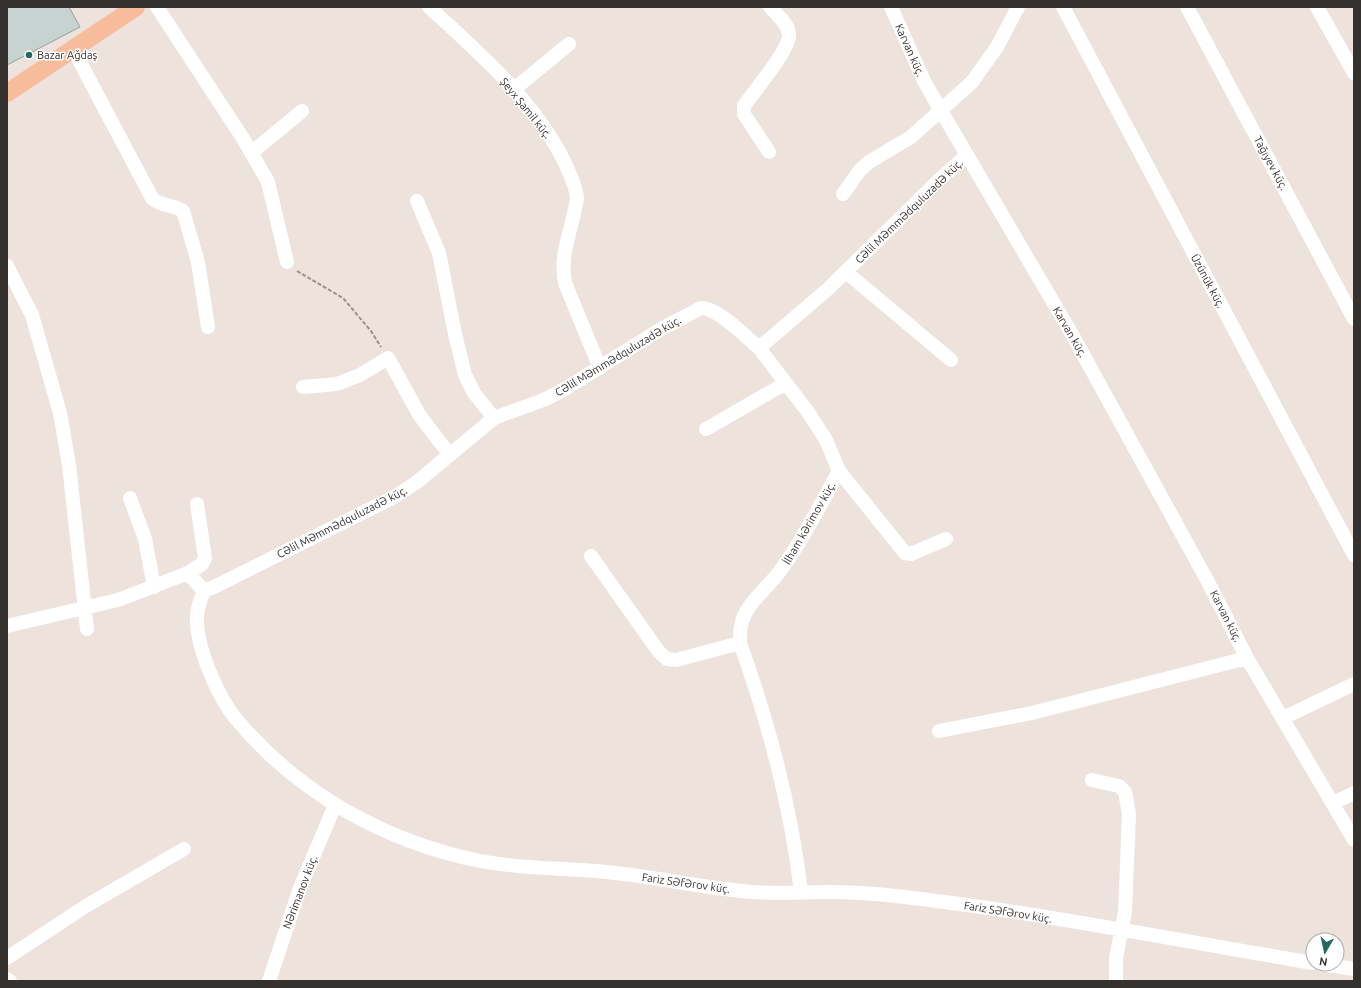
<svg xmlns="http://www.w3.org/2000/svg" width="1361" height="988" font-family="Ubuntu,sans-serif">
	<style>
		.building { fill: #c7d3d0; stroke: #95a19e }
		.lines { fill: none; stroke-linecap: round; stroke-linejoin: round }
		.path { stroke: #99918d; stroke-width: 2; stroke-dasharray: 4 2; stroke-linecap: butt }
		.minor { stroke: #fff; stroke-width: 14 }
		.major { stroke: #f7bc9b; stroke-width: 18 }
		.poi-dot { fill: #236a60; stroke: #fff; stroke-width: 1.5 }
		.labels { text-anchor: middle; dominant-baseline: central; stroke-width: 3; stroke-linejoin: round; paint-order: stroke }
		.street-label { font-size: 11px; fill: #35312f; stroke: #fff }
		.poi-label { font-size: 11px; fill: #35312f; stroke: #fff; text-anchor: start }
	</style>
	<rect width="100%" height="100%" fill="#ede2dc"/>
	<!-- building -->
	<path class="building" d="M7,7H69L80,27L7,65Z"/>
	<g class="lines">
		<!-- path -->
		<path class="path" d="M297,271L343,298L371,331L381,347"/>
		<!-- minor -->
		<path class="minor" d="M157,7L244,140L268,182L287,262
			M429,7C479,53 535,101 565,163C570,175 576,185 577,198C573,228 559,253 565,283L600,368
			M891,7L924,81L940,109L1073,336L1207,580L1247,658L1354,840
			M1063,7L1354,555
			M1187,7L1354,319
			M1317,7L1354,73
			M73,49L152,198C161,207 174,204 183,211L198,262L208,327
			M513,90L569,44
			M769,152L744,114V106C754,91 789,51 789,35C789,24 777,15 770,7
			M251,153L302,111
			M843,194L860,170L869,162L911,137L972,82L997,47L1018,7
			M417,201L439,253L455,334L465,375L474,393L494,418
			M7,266L32,315L60,413L69,465L87,629
			M846,272L951,360
			M759,348L808,412L826,440L839,471C820,505 803,540 780,571C770,585 753,598 745,614C740,623 740,632 740,643C769,724 791,806 801,892
			M303,387L337,384L360,375L388,358L420,416L450,455
			M706,429L786,383
			M839,471L905,553L911,554L946,539
			M130,498L145,539L154,587
			M591,556L659,652L667,659L676,660L740,643
			M188,573L202,564L205,558L197,504
			M204,591C201,598 198,607 197,615C195,645 218,698 237,720C299,794 386,842 480,861C522,869 565,868 607,872C656,877 703,888 752,892C777,894 803,892 828,892C854,892 879,894 905,897C1041,913 1177,940 1313,963
			M7,626L118,600L188,573L204,591L218,585L394,497L417,482L494,418L546,399L568,387L661,329L701,308C717,307 746,337 759,348L828,289L941,178L966,156
			M1283,718L1354,684
			M939,731L1032,713L1247,658
			M1092,780L1119,786L1125,792L1129,814L1125,912L1116,958V981
			M1333,803L1354,793
			M7,958L86,906L184,849
			M1321,964L1354,969
			M7,979L10,981
			M269,981L300,888L335,805"/>
		<!-- major -->
		<path class="major" d="M7,93L136,7"/>
	</g>
	<!-- markers -->
	<circle class="poi-dot" cx="29" cy="55" r="4"/>
	<g class="labels">
		<!-- street labels -->
		<g class="street-label">
			<text transform="translate(910 50) rotate(66)">Karvan küç.</text>
			<text transform="translate(526 108) rotate(51)">Şeyx Şamil küç.</text>
			<text transform="translate(1271 163) rotate(62)">Tağıyev küç.</text>
			<text transform="translate(909 211) rotate(-44)">Cəlil Məmmədquluzadə küç.</text>
			<text transform="translate(1208 281) rotate(62)">Üzünük küç.</text>
			<text transform="translate(1070 332) rotate(60)">Karvan küç.</text>
			<text transform="translate(618 356) rotate(-31)">Cəlil Məmmədquluzadə küç.</text>
			<text transform="translate(342 522) rotate(-27)">Cəlil Məmmədquluzadə küç.</text>
			<text transform="translate(809 523) rotate(-60)">İlham kərimov küç.</text>
			<text transform="translate(1226 616) rotate(63)">Karvan küç.</text>
			<text transform="translate(686 883) rotate(8)">Fariz Səfərov küç.</text>
			<text transform="translate(300 892) rotate(-69)">Nərimanov küç.</text>
			<text transform="translate(1008 912) rotate(9)">Fariz Səfərov küç.</text>
		</g>
		<!-- poi labels -->
		<g class="poi-label">
			<text x="37" y="55">Bazar Ağdaş</text>
		</g>
	</g>
	<!-- border -->
	<rect width="1361" height="988" fill="none" stroke="#35312f" stroke-width="16"/>
	<!-- north arrow -->
	<g transform="translate(1325 952) rotate(189)"><circle r="19" fill="#ffffff" stroke="#aeadac"/>
	<path d="M0-3L7 15L0 10L-7 15Z" fill="#236a60"/>
	<text y="-6" font-size="11" font-weight="bold" text-anchor="middle" fill="#35312f">N</text>
	</g>
</svg>
